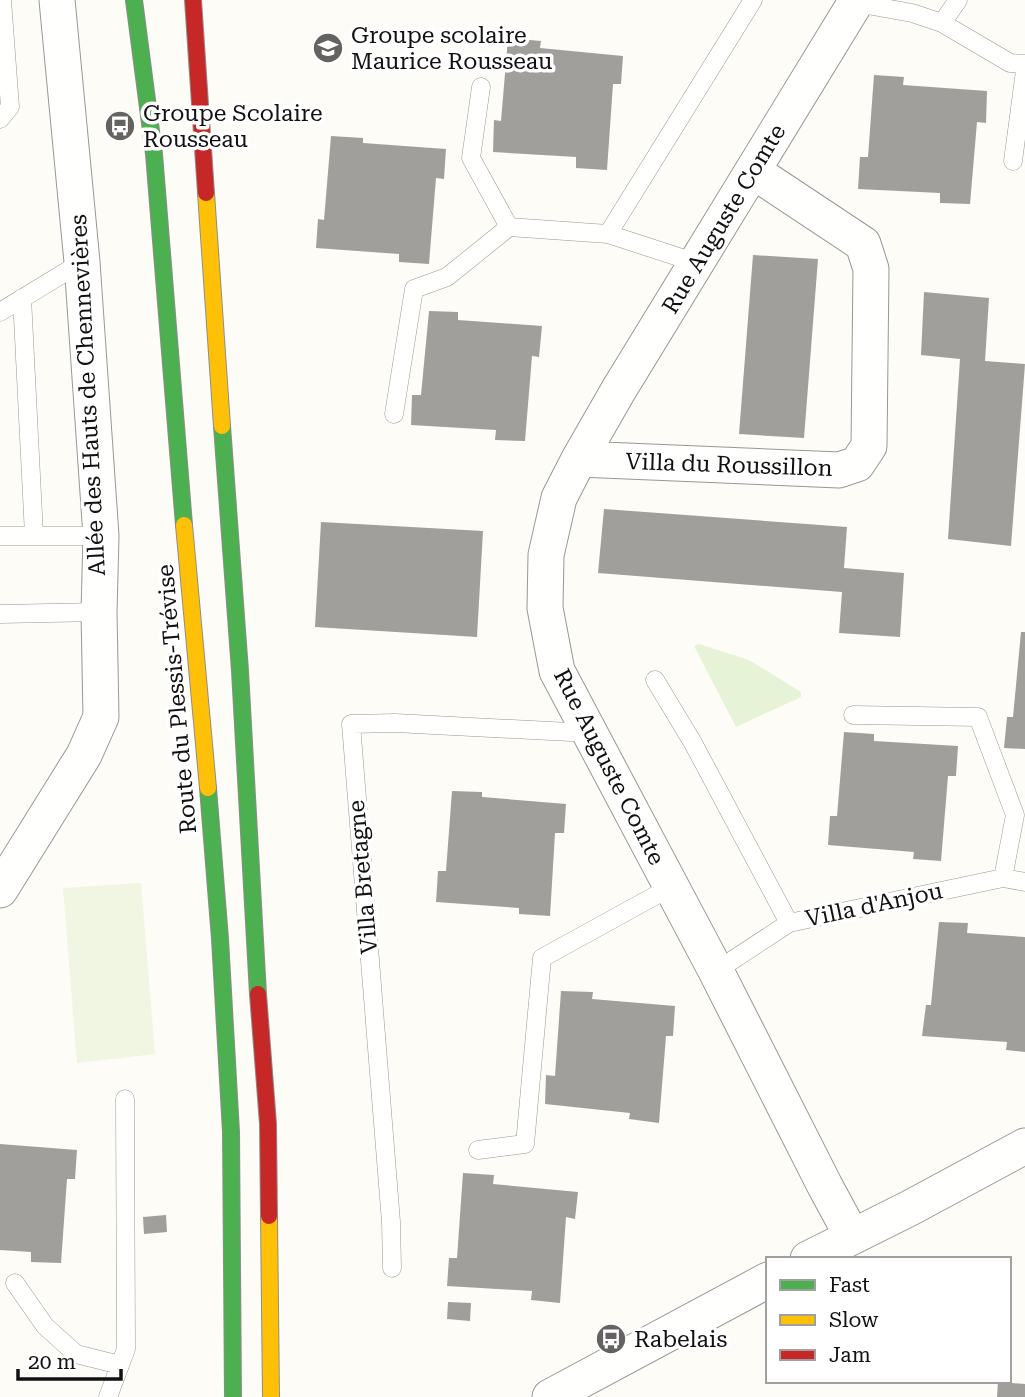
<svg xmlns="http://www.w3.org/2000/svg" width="1025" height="1397" font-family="'Roboto Serif',serif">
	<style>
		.green { fill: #e7f3d7 }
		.pitch { fill: #f0f6e1 }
		.building { fill: #a19f9c }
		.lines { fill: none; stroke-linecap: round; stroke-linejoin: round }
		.lane-casing { stroke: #979795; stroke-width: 19 }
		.street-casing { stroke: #979795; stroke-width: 37 }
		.fast-casing { stroke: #8e8d8b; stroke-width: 18 }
		.slow-casing { stroke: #8e8d8b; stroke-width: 18 }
		.jam-casing { stroke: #8e8d8b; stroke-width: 18 }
		.lane { stroke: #fffffe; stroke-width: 18 }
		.street { stroke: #fffffe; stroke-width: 35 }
		.fast { stroke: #4caf50; stroke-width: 16 }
		.slow { stroke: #ffc107; stroke-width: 16 }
		.jam { stroke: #c62828; stroke-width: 16 }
		.labels { text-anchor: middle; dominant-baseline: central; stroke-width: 7; stroke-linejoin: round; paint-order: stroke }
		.poi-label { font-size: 23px; fill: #111; stroke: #fff; text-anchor: start }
		.street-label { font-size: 23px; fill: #111; stroke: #fff }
	</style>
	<rect width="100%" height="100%" fill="#fdfcf7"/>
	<!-- green -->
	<path class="green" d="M699,644L749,660L801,692V697L736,727L694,646Z"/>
	<!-- pitch -->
	<path class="pitch" d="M141,883L155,1054L77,1063L63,888Z"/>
	<!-- building -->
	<path class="building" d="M508,38L541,41L540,48L623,56L621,84H613L607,170L576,168V157L493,152L494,120L501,121Z
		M874,75L904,77L903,85L987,91L986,123L977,122L970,204L940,203V193L858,189L860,157H868Z
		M331,136L363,138V143L446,149L444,179L436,178L429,264L399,262V254L316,248L318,219L324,220Z
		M753,255L818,259L804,438L739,434Z
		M924,292L989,298L985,361L1025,364L1011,546L948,539L960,359L921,355Z
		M429,311L458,312V320L542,326L539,357L532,356L525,441L495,440L496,430L411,425L412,395H421Z
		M604,509L847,527L844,568L904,573L900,637L839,633L842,592L598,573Z
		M321,522L483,531L477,637L315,627Z
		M1021,632H1025V749L1004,748L1007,717H1013Z
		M844,732L874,734V741L958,746L956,776H948L941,861L913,859L914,852L828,845L830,816H837Z
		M452,791L482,792V797L566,804L564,833H555L550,916L519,914V908L436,902L438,871H446Z
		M939,922L968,923L967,933L1025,937V1052L1006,1050L1007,1042L922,1036L926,1005H931Z
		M561,991L593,992L592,999L675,1006L673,1036H666L659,1123L629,1119L630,1113L545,1104L546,1075L555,1076Z
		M0,1144L77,1150L75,1179H67L61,1263L31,1262V1252L0,1250Z
		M463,1173L494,1175L493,1184L578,1192L575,1219L566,1217L560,1303L531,1300L532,1291L447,1286L449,1258H457Z
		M166,1215L167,1232L144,1234L143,1217Z
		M448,1302L471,1303L470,1321L447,1319Z
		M998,1382L1025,1384V1397H997Z"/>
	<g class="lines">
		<!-- lane casing -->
		<g class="lane-casing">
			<path id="lane" d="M856,3L912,13L942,23L1010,63L1025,64
				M942,23L958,0
				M481,87L471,158L509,227
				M0,119L10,107L2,0
				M1013,161L1025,71
				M697,263L608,234L753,0
				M22,298L34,535
				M0,312L82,262
				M394,414L414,289L447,277L509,227L608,234
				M0,536H101
				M0,614L99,612
				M655,680L693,743L789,923
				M853,715L978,717L1015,815L1003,878
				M716,971L789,923L1003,878L1025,882
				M478,1150L525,1144L542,958L671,887
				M392,1268L391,1222L351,724L395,723L590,733
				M15,1283L45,1326L76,1354L120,1365
				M108,1397L126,1349L125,1099"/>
		</g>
		<!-- street casing -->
		<g class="street-casing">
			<path id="street" d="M579,459L839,470L857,464L869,446L871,269L863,244L753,171
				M0,890L84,755L101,717L99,612L101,536L82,262L57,0
				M852,1236L825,1186L716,971L557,671L545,608L546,555L559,498L579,459L618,391L857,0
				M808,1259L910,1208L1025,1146
				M550,1397L768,1280"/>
		</g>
		<!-- fast casing -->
		<g class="fast-casing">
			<path id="fast" d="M134,0L154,154L184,525
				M222,426L240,671L258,994
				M208,788L220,939L231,1132L233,1397"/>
		</g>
		<!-- slow casing -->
		<g class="slow-casing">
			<path id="slow" d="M206,193L222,426
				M184,525L208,788
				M269,1216L271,1397"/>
		</g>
		<!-- jam casing -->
		<g class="jam-casing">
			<path id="jam" d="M193,0L206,193
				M258,994L268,1124L269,1216"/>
		</g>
		<!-- lane -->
		<use href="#lane" class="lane"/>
		<!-- street -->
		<use href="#street" class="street"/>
		<!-- fast -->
		<use href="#fast" class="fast"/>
		<!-- slow -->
		<use href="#slow" class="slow"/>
		<!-- jam -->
		<use href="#jam" class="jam"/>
	</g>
	<!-- icons -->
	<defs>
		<g id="school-disc" transform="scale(1.575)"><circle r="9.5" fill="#646362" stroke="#fff"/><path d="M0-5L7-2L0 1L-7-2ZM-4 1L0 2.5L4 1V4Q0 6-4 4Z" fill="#fff"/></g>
		<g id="bus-disc" transform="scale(1.575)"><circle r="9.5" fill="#646362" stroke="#fff"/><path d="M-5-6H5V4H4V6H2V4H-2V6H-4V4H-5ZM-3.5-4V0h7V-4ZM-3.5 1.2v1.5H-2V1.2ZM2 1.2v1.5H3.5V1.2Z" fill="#fff"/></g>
	</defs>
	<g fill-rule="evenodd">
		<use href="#school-disc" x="328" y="48"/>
		<use href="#bus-disc" x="120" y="126"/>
		<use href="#bus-disc" x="611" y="1339"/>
	</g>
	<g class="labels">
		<!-- poi labels -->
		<g class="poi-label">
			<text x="351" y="35">Groupe scolaire<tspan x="351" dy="26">Maurice Rousseau</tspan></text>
			<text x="143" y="113">Groupe Scolaire<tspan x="143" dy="26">Rousseau</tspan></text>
			<text x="634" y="1339">Rabelais</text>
		</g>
		<!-- street labels -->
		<g class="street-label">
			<text transform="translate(724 219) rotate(-59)">Rue Auguste Comte</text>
			<text transform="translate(88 395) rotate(-93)">Allée des Hauts de Chennevières</text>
			<text transform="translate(729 465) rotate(2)">Villa du Roussillon</text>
			<text transform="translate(177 699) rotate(-95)">Route du Plessis-Trévise</text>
			<text transform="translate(609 767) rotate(63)">Rue Auguste Comte</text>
			<text transform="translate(363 877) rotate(-95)">Villa Bretagne</text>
			<text transform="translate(874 905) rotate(-12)">Villa d'Anjou</text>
		</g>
	</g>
	<!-- legend -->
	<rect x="766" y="1257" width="245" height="126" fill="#ffffff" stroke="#a0a0a0" stroke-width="2"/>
	<rect x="780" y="1280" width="35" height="10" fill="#4caf50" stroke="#a0a0a0" stroke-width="2"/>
	<text x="829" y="1292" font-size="21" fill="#111111">Fast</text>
	<rect x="780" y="1315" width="35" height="10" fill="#ffc107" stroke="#a0a0a0" stroke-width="2"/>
	<text x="829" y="1327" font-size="21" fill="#111111">Slow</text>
	<rect x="780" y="1350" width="35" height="10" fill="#c62828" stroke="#a0a0a0" stroke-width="2"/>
	<text x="829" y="1362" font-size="21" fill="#111111">Jam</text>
	<!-- scale -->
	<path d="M18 1369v10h103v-10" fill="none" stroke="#111111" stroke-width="3.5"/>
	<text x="28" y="1369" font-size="21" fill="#111111" stroke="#ffffff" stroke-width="5" paint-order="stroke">20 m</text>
</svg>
